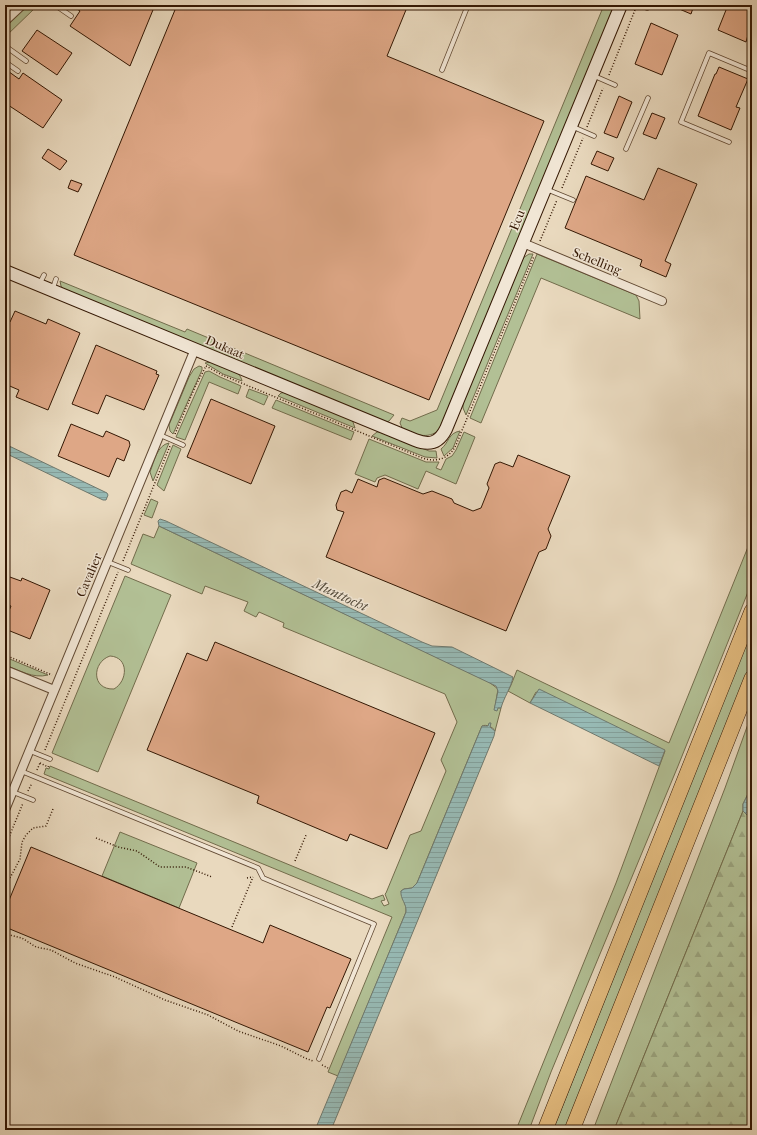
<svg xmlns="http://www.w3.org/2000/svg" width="757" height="1135" font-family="'IM FELL French Canon',serif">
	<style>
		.grass { fill: #b2c095; stroke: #726c4c; fill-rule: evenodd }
		.forest { fill: url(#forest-firs); stroke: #726c4c }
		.water { fill: url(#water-rules); stroke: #6f796e }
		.building { fill: #dea786; stroke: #331703 }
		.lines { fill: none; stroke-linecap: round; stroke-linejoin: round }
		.lane-casing { stroke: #604832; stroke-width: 5.5 }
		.street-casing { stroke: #604832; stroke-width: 10 }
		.secondary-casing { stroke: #331703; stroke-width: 14 }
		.highway-casing { stroke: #331703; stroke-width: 16 }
		.path { stroke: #331703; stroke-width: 1.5; stroke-dasharray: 1 2; stroke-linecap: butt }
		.lane { stroke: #f1e6d5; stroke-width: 4 }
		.street { stroke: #f1e6d5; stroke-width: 8 }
		.secondary { stroke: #f1e6d5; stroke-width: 12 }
		.highway { stroke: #e4bc7f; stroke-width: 15 }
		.labels { text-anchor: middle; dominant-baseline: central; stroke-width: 3; stroke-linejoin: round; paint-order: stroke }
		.street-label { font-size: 13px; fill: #331703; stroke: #f1e6d5 }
		.water-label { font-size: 14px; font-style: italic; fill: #514838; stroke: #f1e6d5 }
	</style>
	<defs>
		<pattern id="forest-firs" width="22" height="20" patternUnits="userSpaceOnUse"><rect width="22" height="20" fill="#b2c095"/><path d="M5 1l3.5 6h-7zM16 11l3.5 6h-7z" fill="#9aa47f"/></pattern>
		<pattern id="water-rules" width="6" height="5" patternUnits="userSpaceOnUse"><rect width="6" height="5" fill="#97bab5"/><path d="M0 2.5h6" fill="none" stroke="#839f9a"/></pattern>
	</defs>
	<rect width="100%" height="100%" fill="#e9d9be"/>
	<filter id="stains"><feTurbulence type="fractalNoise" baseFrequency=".005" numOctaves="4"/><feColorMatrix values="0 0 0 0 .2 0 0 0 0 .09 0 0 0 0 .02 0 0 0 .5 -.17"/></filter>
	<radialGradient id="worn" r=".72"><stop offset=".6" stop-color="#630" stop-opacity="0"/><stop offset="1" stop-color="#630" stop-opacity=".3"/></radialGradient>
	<!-- grass -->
	<path class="grass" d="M28,5L35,8L5,37V27Z
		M604,5H616L439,430C427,440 416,434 403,430L400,423L402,418L410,421L437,410Z
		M529,254H533L466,415L463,408V402L523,258Z
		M537,254L636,295L639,301L640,319L541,278L481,423L470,418Z
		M60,281L185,332L187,329L394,415L389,421L386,422L63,289L61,286Z
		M211,362C222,366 240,369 242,381L223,374L205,363Z
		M199,366L202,367V370L173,434L170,431L169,425L189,377L194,369Z
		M209,371L220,377L241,386L238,394L209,382L185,440L176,437L205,372Z
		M249,389L268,396L264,405L246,397Z
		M286,392L349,418L353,422L355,428L278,396L281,393Z
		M276,400L354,432L351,440L272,408Z
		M460,431L453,448L444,456L441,449C449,443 448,433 460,431Z
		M377,432H382L429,451H436L437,458L425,457L372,436Z
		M464,432L475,437L456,484L426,471L418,489L385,475L377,478L375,482L355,474L369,439L426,462H439L436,468L441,470L446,459L452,456L456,450Z
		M169,443L153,481L150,472C154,462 157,445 169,443Z
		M173,445L181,449L164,491L157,485Z
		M151,499L158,502L152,518L144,515Z
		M159,526L489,682L498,689L495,707L501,708L495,731C493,727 486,724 482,726L417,883L412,888L404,889L401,891L406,907V912L338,1076L328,1072L392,917L44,774L46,768L49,769L50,766L372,899L383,895L385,900L381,901L384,906L389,904L385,894L386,893L410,835L421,831L446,771L441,760L457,722L445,694L283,627L284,623L259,612L256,617L244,611L248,602L205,586L202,594L131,564L143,534L154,538Z
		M752,537V582L678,766L551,1072L529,1130H516L616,883L665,751L536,692L530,703L508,691C512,684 514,677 517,670L669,743Z
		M125,576L171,595L98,772L52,753ZM110,656C129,657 128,681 114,689C91,690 92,662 110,656Z
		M752,629V661L565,1130H553Z
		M5,657L48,675C33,679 19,670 5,665Z
		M752,713V789L750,790L743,804V811L614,1130H593L725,788Z
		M120,832L197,863L179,908L102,876Z"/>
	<!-- forest -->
	<path class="forest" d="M743,811L752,820V1130H614Z"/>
	<!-- water -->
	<path class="water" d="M5,444L107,493L108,495L106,500H103L5,453Z
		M160,519L166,521L422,642L432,646L452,647L513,677C511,688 504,697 501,708H498L497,711L494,710L498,691L496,686L159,526L158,521Z
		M539,689L665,750L659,766L530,703Z
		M489,723H491L490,727L495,731L494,736L331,1130H315L406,912C407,904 400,899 401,891L404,889L412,888L417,883L482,726H488Z
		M752,789V820L743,811V804L750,790Z"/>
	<!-- building -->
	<path class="building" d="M71,5H155L130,66L70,26L80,11Z
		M177,5H408L387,56L544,121L429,400L74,255Z
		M670,5H694L691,14Z
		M728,5H752V37L748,35L746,42L718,30Z
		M651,23L678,35L662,75L635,64Z
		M37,30L72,53L57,75L22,51Z
		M719,67L748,79L736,107L740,108L731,130L698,116L715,74H716Z
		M5,69L19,79L23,73L62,100L43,128L5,103Z
		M619,96L632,102L617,138L604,133Z
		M652,113L665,118L656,139L643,134Z
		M48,149L67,161L60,170L42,158Z
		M597,151L614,158L608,171L591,164Z
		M658,168L697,184L665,261L671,264L666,277L640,266L642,260L565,228L586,176L644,200Z
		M71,180L82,184L78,192L68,188Z
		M15,311L46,324L48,319L80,333L48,410L16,397L19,390L5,384V319L10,322Z
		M96,345L157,371L156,374L159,375L144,410L106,395L98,414L72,404Z
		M211,399L275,426L251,484L187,457Z
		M71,424L103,437L106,431L129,441L130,445L124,461L117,458L109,477L58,456Z
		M518,455L570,476L548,529L551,536L546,549L539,552L506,631L326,557L344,512L337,510L336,505L341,492L346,490L352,493L358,479L377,487L379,480L384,478L423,494L432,491L452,499L454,503L473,511L481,508L489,488L487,484L495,464L500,462L513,467Z
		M7,576L21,581L22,578L50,590L30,639L5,629V620L11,606L5,604V580Z
		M215,642L435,733L387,849L350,834L347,841L257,803L259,796L147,750L187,653L207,661Z
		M31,847L263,943L270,925L351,959L330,1008L327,1007L308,1052L5,927V910Z"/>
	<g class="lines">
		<!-- lane casing -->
		<g class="lane-casing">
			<path id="lane" d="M55,5L71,16
				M639,5L647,8
				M5,46L26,61
				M5,62L18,71
				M442,70L468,5
				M592,75L615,85
				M571,126L594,136
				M729,142L681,122L709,53L752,71
				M626,149L648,98
				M546,189L573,200
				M40,283L44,275
				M53,288L56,279
				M160,435L183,445
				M108,562L128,570
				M30,751L50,759
				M21,771L258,868L263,878L374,924L319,1059
				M13,792L33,800
				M5,888L7,883"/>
		</g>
		<!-- street casing -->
		<g class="street-casing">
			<path id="street" d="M5,21L22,5
				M523,243L662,301
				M5,670L54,690
				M5,810L195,349"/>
		</g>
		<!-- secondary casing -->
		<g class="secondary-casing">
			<path id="secondary" d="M5,271L415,440C430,446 439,443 446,429L621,5"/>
		</g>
		<!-- highway casing -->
		<g class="highway-casing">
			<path id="highway" d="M545,1130L752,611
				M572,1130L752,678"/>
		</g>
		<!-- path -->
		<path class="path" d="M609,75L635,10
			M587,127L603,88
			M562,188L583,138
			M540,241L557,200
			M206,366L222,375L420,457C434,463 449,460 456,445L534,256
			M175,434L195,387L206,366
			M123,561L170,446
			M5,655L52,675
			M45,750L118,572
			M40,763L48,767L49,765
			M37,770L40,763
			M28,791L32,783
			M96,838L118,847L137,851L160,867H186L212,877
			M5,847L23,803
			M295,861L306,835
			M10,878L20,859L22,842L26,835L33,828L46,826L53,809
			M247,878L253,877
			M232,927L253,877
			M5,934L22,938L36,947L51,950L75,963L115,977L165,1000L208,1015L238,1031L281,1046L305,1058L313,1061
			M322,1065L328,1068"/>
		<!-- lane -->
		<use href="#lane" class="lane"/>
		<!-- street -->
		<use href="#street" class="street"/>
		<!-- secondary -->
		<use href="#secondary" class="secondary"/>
		<!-- highway -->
		<use href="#highway" class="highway"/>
	</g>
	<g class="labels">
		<!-- street labels -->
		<g class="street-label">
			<text transform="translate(517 220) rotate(-68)">Ecu</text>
			<text transform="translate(597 261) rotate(22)">Schelling</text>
			<text transform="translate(225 347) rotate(23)">Dukaat</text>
			<text transform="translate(89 575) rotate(-67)">Cavalier</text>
		</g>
		<!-- water labels -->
		<g class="water-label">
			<text transform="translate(340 595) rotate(25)">Munttocht</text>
		</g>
	</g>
	<!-- margin -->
	<rect width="757" height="1135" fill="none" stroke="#e9d9be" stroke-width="20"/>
	<rect x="6" y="6" width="745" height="1123" fill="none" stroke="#331703" stroke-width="2"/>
	<rect x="10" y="10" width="737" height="1115" fill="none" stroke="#331703"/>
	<rect width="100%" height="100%" filter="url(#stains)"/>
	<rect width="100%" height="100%" fill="url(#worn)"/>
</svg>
